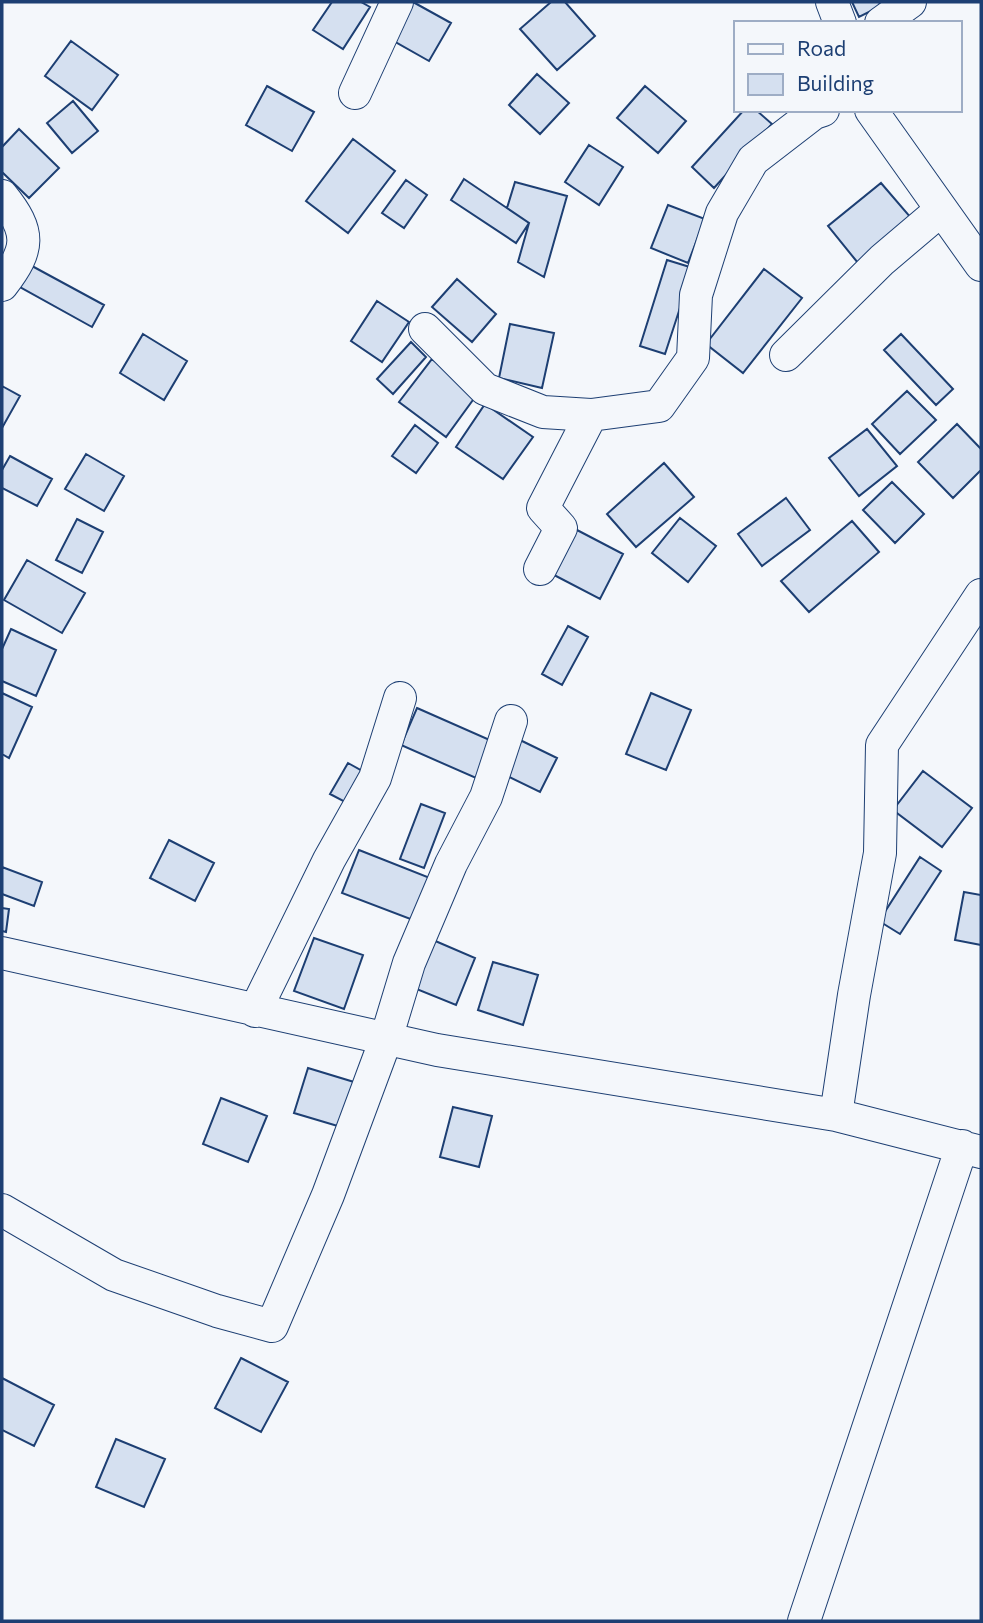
<svg xmlns="http://www.w3.org/2000/svg" width="983" height="1623" font-family="Commissioner,sans-serif">
	<style>
		.building { fill: #d5e0f0; stroke: #1d3f73; stroke-width: 2 }
		.lines { fill: none; stroke-linecap: round; stroke-linejoin: round }
		.minor-casing { stroke: #1d3f73; stroke-width: 34 }
		.minor { stroke: #f4f7fb; stroke-width: 32 }
	</style>
	<rect width="100%" height="100%" fill="#f4f7fb"/>
	<!-- building -->
	<path class="building" d="M332,2H361L370,7L343,49L313,30Z
		M413,2L451,23L429,61L392,40Z
		M551,2H565L595,36L557,70L520,29Z
		M852,2H879L881,6L859,17Z
		M71,41L118,75L92,110L45,76Z
		M537,74L569,103L540,134L509,105Z
		M267,86L314,112L292,151L246,125Z
		M645,86L686,121L658,153L617,118Z
		M73,101L98,131L72,153L47,123Z
		M744,110H756L772,124L714,188L692,167Z
		M19,129L59,168L29,198L2,172V147Z
		M353,139L395,171L348,233L306,201Z
		M589,145L623,167L599,205L565,182Z
		M464,179L529,223L516,243L451,200Z
		M406,180L427,195L404,228L382,213Z
		M515,182L567,196L544,277L518,262L529,223L507,208Z
		M881,183L912,219L858,263L828,226Z
		M668,205L705,219L688,263L651,248Z
		M667,260L693,268L665,354L640,346Z
		M32,266L104,305L92,327L20,287Z
		M764,269L802,298L743,373L706,344Z
		M457,279L496,314L472,342L432,307Z
		M377,301L409,322L382,362L351,341Z
		M510,324L554,333L542,388L499,378Z
		M143,334L187,361L164,400L120,373Z
		M901,334L953,389L936,405L884,350Z
		M411,342L426,357L393,394L377,379Z
		M432,359L478,393L446,437L399,402Z
		M2,386L20,396L2,428Z
		M907,391L936,420L900,454L872,424Z
		M485,404L533,437L503,479L456,447Z
		M957,424L981,449V470L953,498L918,462Z
		M415,425L438,443L416,473L392,456Z
		M867,429L897,466L859,496L829,458Z
		M86,454L124,476L104,511L65,489Z
		M10,456L52,479L37,506L2,488V470Z
		M664,463L694,497L636,547L607,514Z
		M892,482L924,514L895,543L863,510Z
		M786,498L810,530L762,566L738,534Z
		M680,518L716,546L688,582L652,553Z
		M77,519L103,532L82,573L56,560Z
		M852,521L879,552L809,612L781,581Z
		M577,530L623,554L600,599L554,575Z
		M27,560L85,593L62,633L4,600Z
		M568,626L588,637L562,685L542,674Z
		M11,629L56,650L36,696L2,681V649Z
		M2,693L32,707L9,758L2,754Z
		M651,693L691,710L666,770L626,754Z
		M417,708L492,741L476,778L401,745Z
		M520,740L557,758L540,792L503,774Z
		M348,763L364,772L347,803L330,794Z
		M923,771L972,808L942,847L893,810Z
		M421,804L445,813L424,868L400,859Z
		M169,840L214,863L195,901L150,878Z
		M359,850L430,878L413,920L342,893Z
		M920,857L941,871L900,934L879,921Z
		M2,867L42,882L34,906L2,894Z
		M964,892L981,895V945L955,940Z
		M2,908L9,909L6,932L2,931Z
		M314,938L363,955L344,1009L294,991Z
		M433,940L475,958L456,1005L414,988Z
		M493,962L538,975L523,1025L478,1010Z
		M308,1068L354,1082L341,1127L294,1113Z
		M221,1098L267,1116L248,1162L203,1144Z
		M453,1107L492,1116L479,1167L440,1157Z
		M241,1358L288,1382L261,1432L215,1408Z
		M2,1378L54,1405L34,1446L2,1430Z
		M116,1439L165,1459L144,1507L96,1487Z"/>
	<g class="lines">
		<!-- minor casing -->
		<g class="minor-casing">
			<path id="minor" d="M832,2L840,23
				M881,23L910,2
				M355,93L397,2
				M871,110L981,265
				M2,196C31,232 30,249 2,285
				M425,329L485,389L543,412L591,415
				M786,355L882,260L941,210
				M540,569L561,528L543,508L591,415L659,406L693,358L696,295L722,213L753,160L814,113L823,110
				M2,953L437,1050L836,1115L981,1152
				M255,1011L329,860L375,778L400,698
				M836,1115L854,995L880,853L882,745L981,595
				M2,1210L114,1275L217,1311L272,1326L328,1195L386,1039L409,963L451,864L486,797L511,721
				M804,1621L962,1146"/>
		</g>
		<!-- minor -->
		<use href="#minor" class="minor"/>
	</g>
	<!-- border -->
	<rect width="983" height="1623" fill="none" stroke="#1d3f73" stroke-width="7"/>
	<!-- legend -->
	<rect x="734" y="21" width="228" height="91" fill="#f4f7fb" stroke="#9eadc5" stroke-width="2"/>
	<rect x="748" y="44" width="35" height="10" fill="#f4f7fb" stroke="#9eadc5" stroke-width="2"/>
	<text x="797" y="56" font-size="21" fill="#1d3f73">Road</text>
	<rect x="748" y="74" width="35" height="21" fill="#d5e0f0" stroke="#9eadc5" stroke-width="2"/>
	<text x="797" y="91" font-size="21" fill="#1d3f73">Building</text>
</svg>
